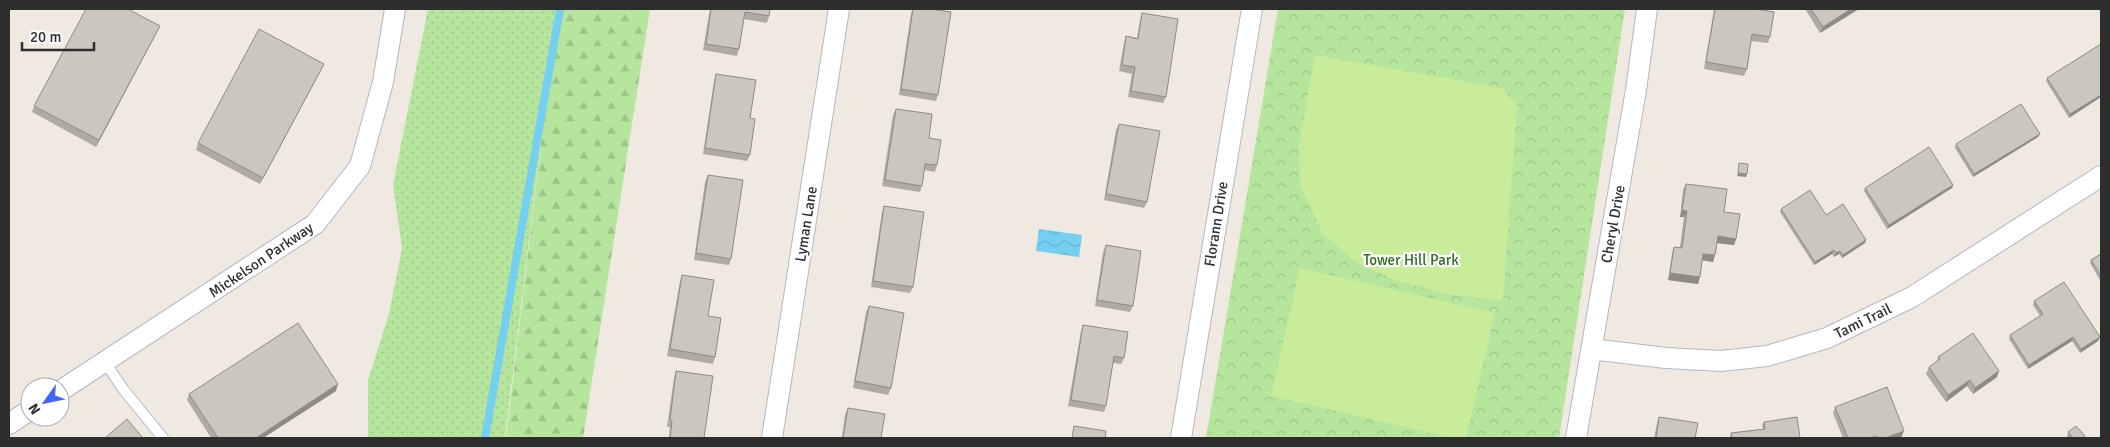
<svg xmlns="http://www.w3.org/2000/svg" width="2110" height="447" font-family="Signika,sans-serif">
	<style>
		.grass { fill: url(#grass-dots) }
		.forest { fill: url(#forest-firs) }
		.park { fill: url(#park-crowns) }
		.pitch { fill: #c9ec9a }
		.water { fill: url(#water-waves) }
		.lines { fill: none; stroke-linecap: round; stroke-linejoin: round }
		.stream { stroke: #75cff0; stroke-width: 8 }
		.lane-casing { stroke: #b4b7c1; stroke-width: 12 }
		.street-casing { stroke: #b4b7c1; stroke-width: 22 }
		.lane { stroke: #fff; stroke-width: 10 }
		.street { stroke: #fff; stroke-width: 20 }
		.wall { fill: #afaba4 }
		.shaded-wall { fill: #8e8b86 }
		.building { fill: #cbc7bf; stroke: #8e8b86 }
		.labels { text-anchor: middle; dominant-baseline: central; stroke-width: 4.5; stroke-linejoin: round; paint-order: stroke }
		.street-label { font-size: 15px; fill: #2e2e2e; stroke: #fff }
		.park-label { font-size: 15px; fill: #2c6e1b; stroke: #fff }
	</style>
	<defs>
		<pattern id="grass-dots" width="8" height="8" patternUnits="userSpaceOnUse" patternTransform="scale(1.25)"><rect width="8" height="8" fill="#b6e59e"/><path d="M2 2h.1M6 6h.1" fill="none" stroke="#9dc588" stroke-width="1.8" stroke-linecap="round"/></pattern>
		<pattern id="forest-firs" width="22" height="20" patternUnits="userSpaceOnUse" patternTransform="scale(1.25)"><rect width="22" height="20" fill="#b6e59e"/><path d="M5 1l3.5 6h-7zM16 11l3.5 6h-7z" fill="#9dc588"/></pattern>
		<pattern id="park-crowns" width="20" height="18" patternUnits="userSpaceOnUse" patternTransform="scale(1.25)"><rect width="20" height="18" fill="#b6e59e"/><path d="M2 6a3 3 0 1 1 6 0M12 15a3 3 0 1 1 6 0" fill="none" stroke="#9dc588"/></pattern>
		<pattern id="water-waves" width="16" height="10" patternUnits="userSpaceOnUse" patternTransform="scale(1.25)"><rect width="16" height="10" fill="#75cff0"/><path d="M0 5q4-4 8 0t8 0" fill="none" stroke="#66b2ce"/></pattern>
	</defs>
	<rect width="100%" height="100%" fill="#efe9e1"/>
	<!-- grass -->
	<path class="grass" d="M428,9H557L505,438H368V380L389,314L402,248L393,185Z"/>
	<!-- forest -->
	<path class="forest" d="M557,9H650L583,438H506Z"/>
	<!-- park -->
	<path class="park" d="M1278,9H1625L1559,438H1206Z"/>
	<!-- pitch -->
	<path class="pitch" d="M1315,55L1502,88L1517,105L1503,301L1447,294L1395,280L1359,264L1323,234L1300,185L1299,144Z
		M1300,268L1495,313L1466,438H1452L1271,396Z"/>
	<!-- water -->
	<path class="water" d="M1039,229L1082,235L1079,257L1036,251Z"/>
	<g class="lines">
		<!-- stream -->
		<path class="stream" d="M485,438L560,9"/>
		<!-- lane casing -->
		<g class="lane-casing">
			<path id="lane" d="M105,362L123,389L163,438"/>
		</g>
		<!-- street casing -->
		<g class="street-casing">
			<path id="street" d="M1591,349L1666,358L1721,361L1767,356L1827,338L1912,297L2101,176
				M60,391L315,224L360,166L383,82L395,9
				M9,424L30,410
				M772,438L839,9
				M1181,438L1252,9
				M1576,438L1636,90L1647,9"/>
		</g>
		<!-- lane -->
		<use href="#lane" class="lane"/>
		<!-- street -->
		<use href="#street" class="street"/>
	</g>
	<!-- wall -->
	<path class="wall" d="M710,9H770L769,16L767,23L744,19L739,49L737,56L703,50Z
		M913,9H930L938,95L936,101L899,95L911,13Z
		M1714,9H1756L1770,37L1768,43L1751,41L1747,69L1744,76L1704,69Z
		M1805,9H1859L1820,33Z
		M1142,13L1166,97L1163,103L1128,97L1132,74L1119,71L1124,43L1126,36L1137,38L1140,20Z
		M157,32L96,147L32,112L34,106Z
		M2101,44L2069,118L2046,81L2047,78Z
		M324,64L321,70L260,184L196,150L198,143Z
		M716,74L750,118V155L747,161L703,154L714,81Z
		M896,109L937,165L935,172L924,170L922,186L920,192L882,186L893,115Z
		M1119,124L1147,202L1144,208L1104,200L1116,130Z
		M2040,134L2038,137L1973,177L1955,148L1956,144Z
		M708,175L731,259L729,265L694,260L705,182Z
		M1686,184L1724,212L1736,239L1734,245L1717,243L1715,255L1713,262L1702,260L1698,284L1668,280L1672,253L1674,247H1680L1684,217H1680L1683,190Z
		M1953,185L1952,188L1887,229L1864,191L1865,188Z
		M884,206L913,287L910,293L871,287L882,212Z
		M1781,209L1826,215L1866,240L1865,243L1842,258L1839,254L1834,257L1832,254L1814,265L1780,212Z
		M1106,245L1133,306L1130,312L1095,306L1103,252Z
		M2101,254V282L2090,263L2091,260Z
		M682,275L708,316L715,357L713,364L667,356L680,281Z
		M2034,301L2100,337L2098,341L2080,353L2072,341L2028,369L2009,339L2010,335L2040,316L2033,305Z
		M869,306L891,388L888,395L853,388L866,312Z
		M1083,325L1124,358L1121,364L1113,363L1106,406L1104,412L1068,406L1081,331Z
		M1938,357L1997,377L1973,394L1967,386L1946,402L1926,374L1929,367L1937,361Z
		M676,371L704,438H669L670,427H667L674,378Z
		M336,391L263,438H211L187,400L189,394Z
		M1835,407L1901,438H1843L1833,413Z
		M848,408L881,438H886H842L845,414Z
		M1659,417L1695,438H1654L1657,423Z
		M1764,422L1800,438H1730L1731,433L1763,429L1762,425Z
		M2068,432L2085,436L2084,438H2069L2067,436Z"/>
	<!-- shaded-wall -->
	<path class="shaded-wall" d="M1851,9H1859L1820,33L1823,27Z
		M160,26L157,32L96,147L99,140Z
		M324,64L321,70L260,184L263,178Z
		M2101,95V97L2069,118L2070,114Z
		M2040,134L2038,137L1973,177L1974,174Z
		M1738,173L1747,174L1746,177L1737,176Z
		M1953,185L1952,188L1887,229L1889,225Z
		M1682,210L1687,211L1684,217H1680Z
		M1718,236L1736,239L1734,245L1716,243Z
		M1866,240L1865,243L1842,258L1843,255Z
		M1834,250L1832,254L1814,265L1815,262Z
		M1840,251L1839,254L1834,257L1836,253Z
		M1703,254L1715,255L1713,262L1701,260Z
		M1670,273L1700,277L1698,284L1668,280Z
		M2073,337L2072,341L2028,369L2029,365Z
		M2100,337L2098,341L2080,353L2081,349Z
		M1999,371L1997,377L1973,394L1975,388Z
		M1970,380L1967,386L1946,402L1948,395Z
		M338,384L336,391L263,438H256Z
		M1904,431L1901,438H1885Z"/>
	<!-- building -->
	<path class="building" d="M86,9H128L160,26L99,140L34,106Z
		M711,9H770L769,16L745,12L739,49L706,44Z
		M913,9H930L951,12L938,95L901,89Z
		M1715,9H1756L1774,12L1770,37L1752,34L1747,69L1706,62Z
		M1811,9H1851L1823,27Z
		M1142,13L1178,19L1166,97L1131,91L1135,67L1122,65L1126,36L1138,39Z
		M259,29L324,64L263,178L198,143Z
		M2101,44V95L2070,114L2047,78Z
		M716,74L756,80L750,118L755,119L750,155L705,148Z
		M2021,104L2040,134L1974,174L1956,144Z
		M896,109L932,114L929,138L941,140L937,165L925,164L922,186L885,180Z
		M1119,124L1160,131L1147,202L1106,194Z
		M1929,147L1953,185L1889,225L1865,188Z
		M1739,163L1748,164L1747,174L1738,173Z
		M708,175L743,180L731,259L696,253Z
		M1686,184L1727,189L1724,212L1740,214L1736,239L1718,236L1715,255L1703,254L1700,277L1670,273L1674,247L1682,248L1687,211L1682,210Z
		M1810,190L1826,215L1843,204L1866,240L1843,255L1840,251L1836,253L1834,250L1815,262L1781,209Z
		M884,206L924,212L913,287L873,281Z
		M1106,245L1141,251L1133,306L1097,300Z
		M2101,254V276L2091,260Z
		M682,275L714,280L708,316L721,318L715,357L670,349Z
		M2064,282L2100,337L2081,349L2073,337L2029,365L2010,335L2043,314L2034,301Z
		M869,306L904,313L891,388L855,381Z
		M298,323L338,384L256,438H218L189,394Z
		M1083,325L1128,332L1124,358L1114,356L1106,406L1071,400Z
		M1973,333L1999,371L1975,388L1970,380L1948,395L1929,367L1940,359L1938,357Z
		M676,371L713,376L704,438H670L672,421L670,420Z
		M1887,387L1904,431L1885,438H1877L1876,436L1870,438H1848L1835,407Z
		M848,408L885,414L881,438H886H843Z
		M1659,417L1698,423L1695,438H1656Z
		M1797,417L1800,438H1732L1731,433L1765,429L1764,422Z
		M127,419L143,438H105Z
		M1074,426L1106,431L1105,438H1072Z
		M2076,426L2085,436L2082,438H2073L2068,432Z"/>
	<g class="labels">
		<!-- street labels -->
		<g class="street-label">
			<text transform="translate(806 224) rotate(-81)">Lyman Lane</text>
			<text transform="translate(1216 224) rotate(-81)">Florann Drive</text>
			<text transform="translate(1613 224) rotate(-80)">Cheryl Drive</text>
			<text transform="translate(261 260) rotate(-34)">Mickelson Parkway</text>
			<text transform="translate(1863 321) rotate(-26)">Tami Trail</text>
		</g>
		<!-- park labels -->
		<g class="park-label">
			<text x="1411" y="260">Tower Hill Park</text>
		</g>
	</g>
	<!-- border -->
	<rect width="2110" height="447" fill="none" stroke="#2e2e2e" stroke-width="20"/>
	<!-- north arrow -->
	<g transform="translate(45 402) rotate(237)"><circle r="24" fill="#ffffff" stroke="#ababab"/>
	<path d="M0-4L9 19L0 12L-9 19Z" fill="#4264fb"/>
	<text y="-8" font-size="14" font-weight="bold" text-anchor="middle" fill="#2e2e2e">N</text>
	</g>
	<!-- scale -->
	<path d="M22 42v8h72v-8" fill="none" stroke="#2e2e2e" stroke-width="2.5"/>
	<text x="30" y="42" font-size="15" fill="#2e2e2e" stroke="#ffffff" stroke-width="4" paint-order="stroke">20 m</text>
</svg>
